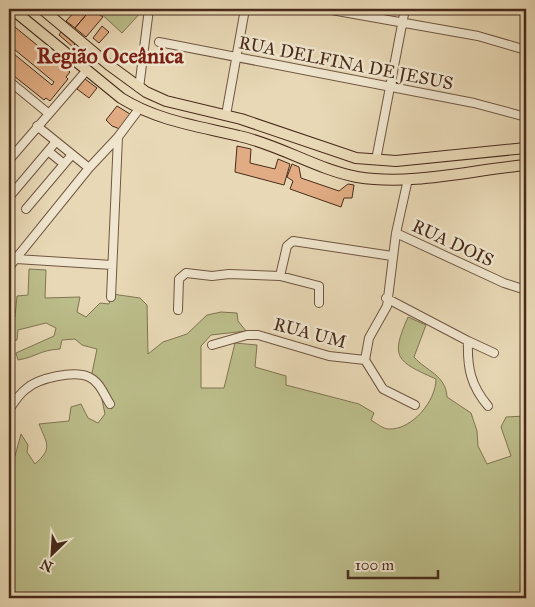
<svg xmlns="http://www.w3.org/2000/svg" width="535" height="607" font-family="'IM FELL Great Primer',serif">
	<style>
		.green { fill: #bbbd8a; stroke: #817452 }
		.building { fill: #e1ac83; stroke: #472b1a }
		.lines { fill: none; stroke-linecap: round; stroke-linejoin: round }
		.minor-casing { stroke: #6f5641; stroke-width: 10 }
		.major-casing { stroke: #472b1a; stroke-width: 12 }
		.minor { stroke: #f0e6cf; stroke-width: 8 }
		.major { stroke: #e8d8b5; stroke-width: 10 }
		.labels { text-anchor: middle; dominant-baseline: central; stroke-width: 5; stroke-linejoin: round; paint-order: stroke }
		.street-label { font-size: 18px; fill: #472b1a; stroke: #f0e6cf }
		.district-label { font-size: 22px; font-weight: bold; fill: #7a1f14; stroke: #f0e6cf }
	</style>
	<rect width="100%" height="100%" fill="#e8d8b5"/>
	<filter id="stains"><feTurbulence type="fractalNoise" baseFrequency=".004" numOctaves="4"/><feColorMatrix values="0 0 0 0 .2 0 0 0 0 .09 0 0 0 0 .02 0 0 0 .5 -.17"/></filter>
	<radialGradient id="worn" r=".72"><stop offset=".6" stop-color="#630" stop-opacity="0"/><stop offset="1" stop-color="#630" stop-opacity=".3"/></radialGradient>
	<!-- green -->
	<path class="green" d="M96,9H141L143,10L122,33Z
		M29,269L46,270L45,298L80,297L77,312L86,317L100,303L109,304L112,294L140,298L147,305L148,354L163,342L187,334L207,315L221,312L237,313L238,321L246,331L211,335L201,346V388H224L235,343L257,345L255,367L286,376V385L359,404L374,413L371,420C376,423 383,429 389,429C412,430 436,401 436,379C396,361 390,358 408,317L426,325L414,357C426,371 446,375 447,397L471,413L477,431L478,446L487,464L511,456L501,427L506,417L526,416V598H9V457L15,456L21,434L28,445L27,452L35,464C53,448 47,444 39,424L69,421L71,407L81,404L88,418L98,423L105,414L101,395L91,378L97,349L82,345L75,339L62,340L60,349C40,350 36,357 18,360L16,353L54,336L56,328L46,323L18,330L17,340L9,342V317H15L17,296L28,295Z"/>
	<!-- building -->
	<path class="building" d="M77,9H91L75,28L66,21Z
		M91,9L103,17L86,37L75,28Z
		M10,23L70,72L66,77L68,79L50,101L46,98L44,100L9,72V50L52,85L54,82L9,45Z
		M102,26L109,32L99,43L93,38Z
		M61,32L75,44L73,47L59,35Z
		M85,79L97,88L89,98L77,89Z
		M117,106L130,114L120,129L112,126L106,120Z
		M237,146L251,149L250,163L275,169L278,159L290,164L284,185L235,172Z
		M292,164L299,167L301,178L339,191L348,184L354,185L352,198H344L341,207L290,189L293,181L287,177Z"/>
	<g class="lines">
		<!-- minor casing -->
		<g class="minor-casing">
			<path id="minor" d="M326,9L478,36L526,50
				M159,42L474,103L526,117
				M9,81L48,113
				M139,88L149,9
				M226,115L245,9
				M37,126L89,168
				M48,151L64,164
				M9,160L87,70
				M376,160L405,9
				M10,196L54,144
				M26,209L70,157
				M396,233L504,283L526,290
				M16,259L112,265
				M9,267L89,168L118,137L139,109
				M280,276L287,246L293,241L392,256
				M111,297L118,137
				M386,298L468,341C467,368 471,386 488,406
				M178,310L179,279L186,273L212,276L229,274L280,276L319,286V303
				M468,341L494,353
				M212,345L247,335H258L329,356L365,360L369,338L387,306L396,233L408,179
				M365,360L383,389L415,405
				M9,410C14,402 19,394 26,389C38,378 74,370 89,377C100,382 104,395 110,404"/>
		</g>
		<!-- major casing -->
		<g class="major-casing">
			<path id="major" d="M12,9L121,98C158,121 198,126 239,136C280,145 316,169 357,177C412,186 471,170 526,165
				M42,9L109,65L146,92L166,101L241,119L356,158L396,161L526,148"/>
		</g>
		<!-- minor -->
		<use href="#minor" class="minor"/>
		<!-- major -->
		<use href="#major" class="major"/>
	</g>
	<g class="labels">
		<!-- street labels -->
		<g class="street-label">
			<text transform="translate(346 63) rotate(11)">RUA DELFINA DE JESUS</text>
			<text transform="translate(453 243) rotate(25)">RUA DOIS</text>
			<text transform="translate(310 333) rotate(15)">RUA UM</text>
		</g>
		<!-- district labels -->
		<g class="district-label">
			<text x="110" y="55">Região Oceânica</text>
		</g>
	</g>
	<!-- margin -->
	<rect width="535" height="607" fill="none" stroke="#e8d8b5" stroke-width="30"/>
	<rect x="10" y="10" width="515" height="587" fill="none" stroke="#472b1a" stroke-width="2.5"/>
	<rect x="15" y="15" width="505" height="577" fill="none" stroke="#472b1a"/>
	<!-- north arrow -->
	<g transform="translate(52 554) rotate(205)" stroke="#f0e6cf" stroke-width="4" paint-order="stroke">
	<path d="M0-4L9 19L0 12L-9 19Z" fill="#472b1a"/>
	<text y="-8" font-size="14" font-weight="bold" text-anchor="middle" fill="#472b1a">N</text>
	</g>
	<!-- scale -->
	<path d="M348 570v8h90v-8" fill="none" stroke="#472b1a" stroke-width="2.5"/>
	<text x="355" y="570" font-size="15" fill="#472b1a" stroke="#f0e6cf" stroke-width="4" paint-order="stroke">100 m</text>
	<rect width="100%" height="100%" filter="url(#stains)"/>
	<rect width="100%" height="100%" fill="url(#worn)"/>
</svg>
